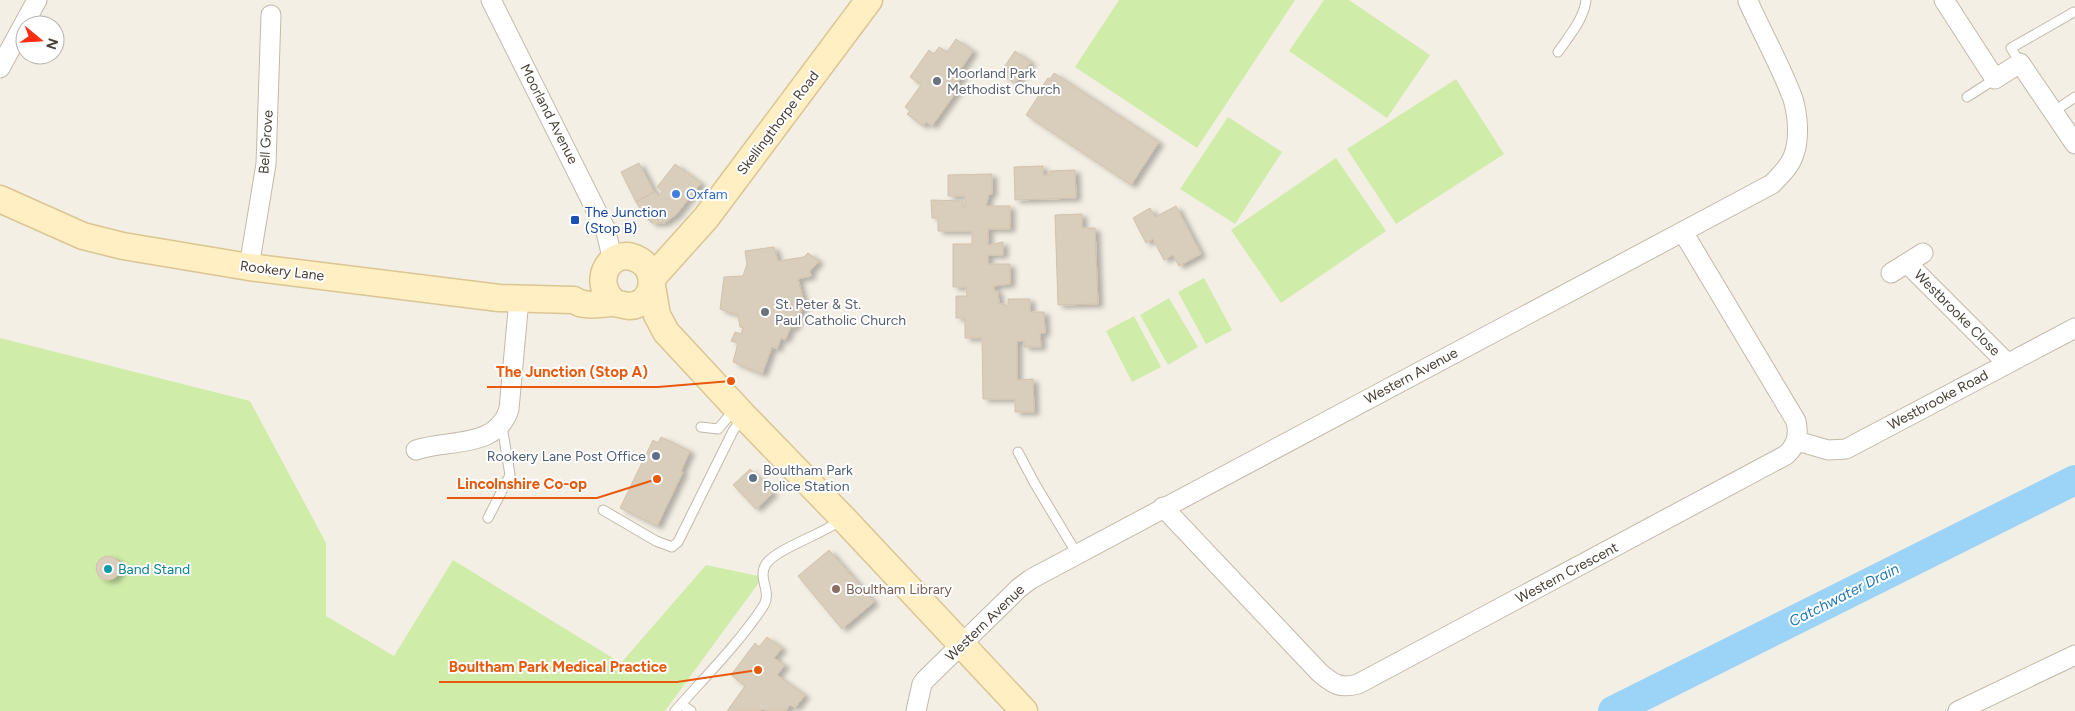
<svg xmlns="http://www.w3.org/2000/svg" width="2075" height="711" font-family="Figtree,sans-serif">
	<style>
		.green { fill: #d0eca9 }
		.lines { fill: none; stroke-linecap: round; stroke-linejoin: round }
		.river { stroke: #9bd4f7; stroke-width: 30 }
		.building { fill: #d9cdbc; stroke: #d2c2ab; filter: url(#shadow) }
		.lane-casing { stroke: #c3b9a9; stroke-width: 11 }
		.street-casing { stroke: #c3b9a9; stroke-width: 21 }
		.secondary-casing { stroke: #dbc592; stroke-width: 29 }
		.lane { stroke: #fff; stroke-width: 9 }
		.street { stroke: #fff; stroke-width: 19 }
		.secondary { stroke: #ffefc3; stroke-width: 26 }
		.worship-dot { fill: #6b7280; stroke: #fff; stroke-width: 2 }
		.shop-dot { fill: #3f7fe0; stroke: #fff; stroke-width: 2 }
		.transit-dot { fill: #1a4fb4; stroke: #fff; stroke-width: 2 }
		.service-dot { fill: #5c6f8a; stroke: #fff; stroke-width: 2 }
		.culture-dot { fill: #0f9aa8; stroke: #fff; stroke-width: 2 }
		.education-dot { fill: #8d6e63; stroke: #fff; stroke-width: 2 }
		.labels { text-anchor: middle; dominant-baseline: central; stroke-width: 4; stroke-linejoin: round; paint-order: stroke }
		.worship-label { font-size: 14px; fill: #5b616d; stroke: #fff; text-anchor: start }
		.street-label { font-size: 14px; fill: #473f34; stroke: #fff }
		.shop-label { font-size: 14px; fill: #366cbe; stroke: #fff; text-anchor: start }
		.transit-label { font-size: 14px; fill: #164399; stroke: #fff; text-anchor: start }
		.service-label { font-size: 14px; fill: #4e5e75; stroke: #fff; text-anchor: end }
		.culture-label { font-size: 14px; fill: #0d838f; stroke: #fff; text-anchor: start }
		.education-label { font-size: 14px; fill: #785e54; stroke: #fff; text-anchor: start }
		.water-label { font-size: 15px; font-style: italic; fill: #227ab3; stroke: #fff }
		.leader { fill: none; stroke: #e8590c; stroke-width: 2 }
		.callout-dot { fill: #e8590c; stroke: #fff; stroke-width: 2 }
		.callout-label { font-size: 15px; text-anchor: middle; font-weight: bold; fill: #e8590c; stroke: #fff; stroke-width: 4; stroke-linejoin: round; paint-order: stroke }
	</style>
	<defs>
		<filter id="shadow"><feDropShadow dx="5" dy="3" stdDeviation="2.5" flood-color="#0004"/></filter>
	</defs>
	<rect width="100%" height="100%" fill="#f4efe4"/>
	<!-- green -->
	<path class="green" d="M1119,0H1295L1197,148L1075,67Z
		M1324,0H1349L1430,55L1387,118L1289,51Z
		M1456,79L1504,154L1396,224L1347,149Z
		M1228,117L1282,152L1235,224L1180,189Z
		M1336,158L1386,231L1281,303L1231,230Z
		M1204,278L1232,330L1206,344L1178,292Z
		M1169,298L1198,347L1168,365L1140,315Z
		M1134,316L1161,367L1132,382L1106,331Z
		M0,338L250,401L326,543V616L394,656L453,560L621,663L706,565L763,577L665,711H0Z"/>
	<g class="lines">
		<!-- river -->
		<path class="river" d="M1613,711L2075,480"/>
	</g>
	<!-- building -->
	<path class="building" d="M956,39L973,51L959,72L963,75L955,85L959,88L932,126L926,122L923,126L907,114L910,111L905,107L921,85L910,77L929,50L934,54L939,47L947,52Z
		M1015,51L1031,62L1015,83L1000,73Z
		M1054,73L1159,142L1131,185L1026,115L1043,89L1041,88L1048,78L1050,79Z
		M639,163L654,192L636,202L621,172Z
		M675,164L701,183L676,215L664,223H652L645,216L636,202L654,192L659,196L663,191L657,187Z
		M1043,166V175H1050V171L1075,170L1076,198L1015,200L1014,167Z
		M992,174V194H989L986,206H1010V229H988V245L1003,242V255H988V264H1010V284L994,286V291H998L999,304H1005V306H1008V299H1030V312H1044L1045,333H1040L1041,347H1024V341H1017V380L1033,379L1034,412H1015V399H983L982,338H965V318H956V296H967L966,287H953V244H972V231H938V218H932L931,200L962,201L963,207H965V196H948V175Z
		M1176,206L1201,254L1179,266L1173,255L1164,260L1153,239L1146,243L1133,218L1150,208L1155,217Z
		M1082,214V228H1095L1098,304L1058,305L1055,215Z
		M774,247L778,261L804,257L808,253L819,261L810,271L811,276L798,279L804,303L794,328L791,327L785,340L781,338L777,349L772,347L762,374L733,362L738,343L731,341L735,332L741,334L743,328L740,327L738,315L720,309L724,277L743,276L747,264L745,251Z
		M661,437L690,451L681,471L683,472L657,526L620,508L653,440L658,443Z
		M750,469L773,493L756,509L733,485Z
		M829,550L874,602L842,629L798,576Z
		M96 568a12 12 0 1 1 24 0a12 12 0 1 1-24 0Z
		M767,637L782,648L774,658L785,665L777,675L805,695L795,708L790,705L786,711H766L763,709L761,711H727L745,686L731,675L755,643L759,647Z"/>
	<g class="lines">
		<!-- lane casing -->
		<g class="lane-casing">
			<path id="lane" d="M1558,52C1569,36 1584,19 1586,0
				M2020,63L2011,48L2074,12
				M1967,97L1995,79
				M2053,112L2075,97
				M701,427L718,429L734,410
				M1018,452L1035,484L1077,554
				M603,510L656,541L672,547L678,542L733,431L742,418
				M488,518L510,475L502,426
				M681,704L691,711
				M675,711C703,679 741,641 764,605C772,591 757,578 766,564C776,549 823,534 841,520"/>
		</g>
		<!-- street casing -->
		<g class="street-casing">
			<path id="street" d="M491,0L605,228L613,261
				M1944,0L1995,79L2020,63L2075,144
				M0,68L37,0
				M1907,263L2007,363
				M249,267L266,164L271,15
				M1891,273L1923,253
				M1797,441L1828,450L1846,449L2075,328
				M416,450C448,439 497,449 509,409L519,299
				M1163,507L1320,673C1333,684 1340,689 1358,684L1786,455C1797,445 1799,435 1796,421L1683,232
				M916,711L922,684L925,680L1019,588L1031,579L1772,184C1780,176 1789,167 1793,157C1800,140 1798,116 1793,99C1781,66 1762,33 1748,1
				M1958,711L2075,655"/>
		</g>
		<!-- secondary casing -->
		<g class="secondary-casing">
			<path id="secondary" d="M0,199L83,236L123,246L249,267L499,298L574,300C577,302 581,304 585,304C593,306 603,303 612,303C621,303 628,309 638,304C656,296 656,269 639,260C611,244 589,282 615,303
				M652,278L706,218L869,0
				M652,286L657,315L666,332L744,416L843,518L1024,711"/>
		</g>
		<!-- lane -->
		<use href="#lane" class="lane"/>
		<!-- street -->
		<use href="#street" class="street"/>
		<!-- secondary -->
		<use href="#secondary" class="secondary"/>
	</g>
	<!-- markers -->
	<g class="worship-dot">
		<circle cx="937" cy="81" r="5"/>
		<circle cx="765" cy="312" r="5"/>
	</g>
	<circle class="shop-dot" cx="676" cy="194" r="5"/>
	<rect class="transit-dot" x="570" y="215" width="10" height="10" rx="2.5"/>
	<g class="service-dot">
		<circle cx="656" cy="456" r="5"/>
		<circle cx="753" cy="478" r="5"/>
	</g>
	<circle class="culture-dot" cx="108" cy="569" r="5"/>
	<circle class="education-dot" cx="836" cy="589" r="5"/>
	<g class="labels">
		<!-- worship labels -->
		<g class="worship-label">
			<text x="947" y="73">Moorland Park<tspan x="947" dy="16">Methodist Church</tspan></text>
			<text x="775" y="304">St. Peter &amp; St.<tspan x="775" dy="16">Paul Catholic Church</tspan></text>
		</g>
		<!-- street labels -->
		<g class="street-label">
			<text transform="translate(549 114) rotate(63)">Moorland Avenue</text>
			<text transform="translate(778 123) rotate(-53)">Skellingthorpe Road</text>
			<text transform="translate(266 142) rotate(-86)">Bell Grove</text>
			<text transform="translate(282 271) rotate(7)">Rookery Lane</text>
			<text transform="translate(1957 313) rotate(45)">Westbrooke Close</text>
			<text transform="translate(1411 376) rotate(-28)">Western Avenue</text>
			<text transform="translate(1938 400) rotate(-28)">Westbrooke Road</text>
			<text transform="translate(1567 573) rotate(-28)">Western Crescent</text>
			<text transform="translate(985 623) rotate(-44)">Western Avenue</text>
		</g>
		<!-- shop labels -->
		<g class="shop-label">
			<text x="686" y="194">Oxfam</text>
		</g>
		<!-- transit labels -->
		<g class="transit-label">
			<text x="585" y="212">The Junction<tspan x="585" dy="16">(Stop B)</tspan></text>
		</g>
		<!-- service labels -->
		<g class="service-label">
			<text x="646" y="456">Rookery Lane Post Office</text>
			<text x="763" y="470" text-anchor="start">Boultham Park<tspan x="763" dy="16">Police Station</tspan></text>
		</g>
		<!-- culture labels -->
		<g class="culture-label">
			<text x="118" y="569">Band Stand</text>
		</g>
		<!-- education labels -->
		<g class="education-label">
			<text x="846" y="589">Boultham Library</text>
		</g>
		<!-- water labels -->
		<g class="water-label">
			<text transform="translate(1844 595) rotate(-27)">Catchwater Drain</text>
		</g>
	</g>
	<!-- callouts -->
	<path class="leader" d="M731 381L658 387H487M657 479L597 498H447M758 670L677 682H439"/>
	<g class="callout-dot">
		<circle cx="731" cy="381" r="5"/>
		<circle cx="657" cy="479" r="5"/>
		<circle cx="758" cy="670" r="5"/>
	</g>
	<g class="callout-label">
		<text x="572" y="377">The Junction (Stop A)</text>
		<text x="522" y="489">Lincolnshire Co-op</text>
		<text x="558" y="672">Boultham Park Medical Practice</text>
	</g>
	<!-- north arrow -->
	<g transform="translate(40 40) rotate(108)"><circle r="24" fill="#ffffff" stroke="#b5b2ae"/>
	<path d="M0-4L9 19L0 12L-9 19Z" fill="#ff2d10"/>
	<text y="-8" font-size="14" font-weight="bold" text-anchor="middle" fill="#473f34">N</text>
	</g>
</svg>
